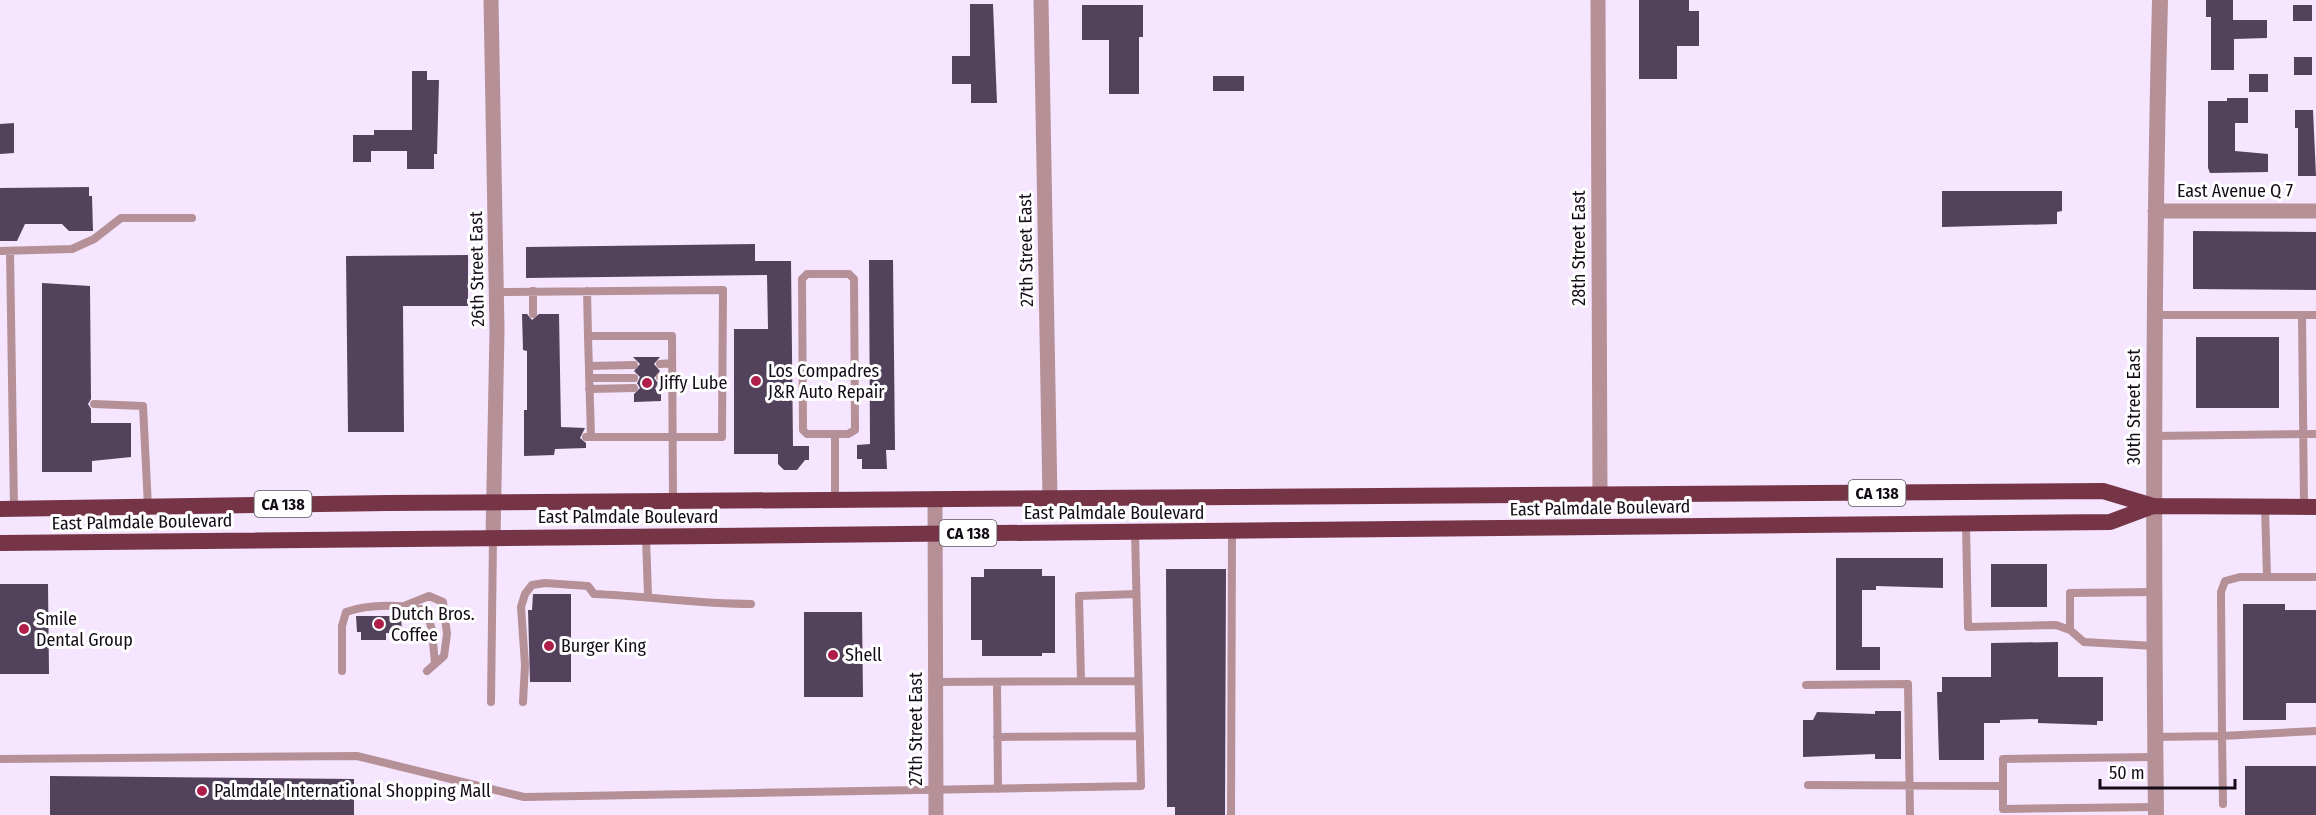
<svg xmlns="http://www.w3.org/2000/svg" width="2316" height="815" font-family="'Fira Sans Condensed',sans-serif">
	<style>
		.building { fill: #53425b }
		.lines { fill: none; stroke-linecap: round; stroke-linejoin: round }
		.service { stroke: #b59097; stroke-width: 8 }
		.minor { stroke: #b59097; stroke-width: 15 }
		.tertiary { stroke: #b59097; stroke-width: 16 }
		.trunk { stroke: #763447; stroke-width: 16 }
		.poi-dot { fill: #b01e4b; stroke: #fff; stroke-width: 2 }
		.labels { text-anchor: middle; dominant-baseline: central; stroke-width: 6; stroke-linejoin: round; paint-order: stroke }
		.shield { fill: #fff; stroke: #5a555c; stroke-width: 1.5 }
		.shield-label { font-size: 16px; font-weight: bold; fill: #130c16 }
		.street-label { font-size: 18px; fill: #130c16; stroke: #fff }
		.poi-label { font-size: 18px; fill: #130c16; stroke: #fff; text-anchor: start }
	</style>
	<rect width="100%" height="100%" fill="#f5e5fe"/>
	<!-- building -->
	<path class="building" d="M1639,0H1689V11H1699V46H1677V79H1639Z
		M2206,0H2233V20H2267V38L2234,39V70H2211V17H2206Z
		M970,4H993L997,103H971V84H952V56H970Z
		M1082,5H1143V37H1139V94H1109V40H1082Z
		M2293,5H2312V21H2293Z
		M2294,57H2312V75H2294Z
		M412,71H427V80H439L437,154H434V169H407V151H371V162H353V135H374V130H412Z
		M2249,74H2268V92H2249Z
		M1213,76H1244V91H1213Z
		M2227,98H2248V123H2235V151L2268,154V172L2210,173L2208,168V101H2227Z
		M2295,110H2313L2316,176H2298V128H2295Z
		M14,123V153L0,154V124Z
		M89,187V196H92L93,231H69L62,224H25L17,241H0V188Z
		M1942,191H2062V211L2057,212V224L1942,227Z
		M2193,231L2316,232V290L2193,289Z
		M755,244V261H791L793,446H809V460H805L797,470H784L778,464V454H734V329H768L767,275L526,278V247Z
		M468,255V306H403L404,432H348L346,256Z
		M869,260H893L895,450H886L887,469H862V459H857V445L870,444Z
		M42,283L90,286L91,399L88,404L91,409V423H131V457L92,461V472H42Z
		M522,314H527L532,320L539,314H559L561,427L585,428L580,438L586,443V448L555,449L554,455L524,456V410H527V351L523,350Z
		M2196,337H2279V408H2196Z
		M633,357H660L654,364L660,371L654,378L658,383L655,389L661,394V401L634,402V394L640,388L637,383L640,377L634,371L640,364Z
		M1836,558H1943V588L1876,586V590H1862V647H1880V670H1836Z
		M1991,564H2047V607H1991Z
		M984,569H1042V576H1055V653H1042V656H982V640H971V577H984Z
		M1166,569H1226L1225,815H1175V807H1167Z
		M0,584H48L49,674H0Z
		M533,594H571V682H530L528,610H532Z
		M2243,604H2285V610H2316V703H2286V720H2243Z
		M804,612H862L863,697H804Z
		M356,616H401L402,633H386V640H361V632H357Z
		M2058,642V677H2103V721H2097V725L2038,723V719L2000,720V723H1984V760H1939L1937,692H1942V677H1991V643Z
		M1875,711H1901V759H1875V754L1803,757V720H1813L1817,712L1875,714Z
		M2245,766H2316V815H2245Z
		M50,776L354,779V815H50Z"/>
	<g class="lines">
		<!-- service -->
		<path class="service" d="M0,251L72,249L94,239L121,218H192
			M10,251L14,509
			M533,291V314
			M587,291L588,336
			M497,292L723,290L722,437H586
			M2155,315H2316
			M2302,315L2304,506
			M660,364L672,363
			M589,366L634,365
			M660,377H672
			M589,378H634
			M661,388H673
			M589,389L634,388
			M94,404L143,406L148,507
			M835,434H807L803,430L802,279L807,274H849L854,279L855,430L848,434H835V500
			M2155,436L2316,434
			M591,437L588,336H672L673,500
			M2265,507L2267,577H2316
			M1966,524L1968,627L2056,625L2070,630L2084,642L2154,646
			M646,537L648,596
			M404,606L429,596L443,602L447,634L444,656L435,664
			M2070,630V593L2154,592
			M342,671V626L346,612C370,603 400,605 426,609L432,630L435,664L427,671
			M1081,681L1079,596L1136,594
			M935,682L1138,681
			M997,682L998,789
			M1806,685L1908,684L1910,815
			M491,702L493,538
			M523,702L525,665L521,607L525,594L532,585L545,583L588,586L594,594C647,596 698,604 751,604
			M997,737L1140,736
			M2155,737L2222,736L2221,592L2225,581L2240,577H2267
			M2155,757L2003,759V809L2155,807
			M0,759L357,756L524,797L1141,786L1135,532
			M1808,785L2003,786
			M2223,804L2222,736L2316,731
			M1231,815L1232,531"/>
		<!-- minor -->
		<path class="minor" d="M491,0L497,330L493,537
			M1041,0L1050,499
			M1598,0L1600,495
			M2155,211H2316
			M935,499L936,815"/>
		<!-- tertiary -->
		<path class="tertiary" d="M2156,815C2153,543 2153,272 2160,0"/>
		<!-- trunk -->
		<path class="trunk" d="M0,509L388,503L2103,491L2153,506L2316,507
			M0,543L2110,522L2153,506"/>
	</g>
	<!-- markers -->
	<g class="poi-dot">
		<circle cx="756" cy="381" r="6"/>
		<circle cx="647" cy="383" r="6"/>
		<circle cx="379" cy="624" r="6"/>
		<circle cx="24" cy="629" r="6"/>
		<circle cx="549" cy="646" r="6"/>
		<circle cx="833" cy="655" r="6"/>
		<circle cx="202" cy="791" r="6"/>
	</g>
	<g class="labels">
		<!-- shield labels -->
		<g class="shield">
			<rect x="1848.5" y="480" width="57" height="26" rx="4.5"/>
			<rect x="254.5" y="491" width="57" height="26" rx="4.5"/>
			<rect x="939.5" y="520" width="57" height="26" rx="4.5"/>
		</g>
		<g class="shield-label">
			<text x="1877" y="493">CA 138</text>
			<text x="283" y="504">CA 138</text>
			<text x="968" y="533">CA 138</text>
		</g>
		<!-- street labels -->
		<g class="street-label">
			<text x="2235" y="191">East Avenue Q 7</text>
			<text transform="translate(1579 248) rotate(-90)">28th Street East</text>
			<text transform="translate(1026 250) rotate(-91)">27th Street East</text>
			<text transform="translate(477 269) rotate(-91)">26th Street East</text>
			<text transform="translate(2134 407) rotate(-90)">30th Street East</text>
			<text transform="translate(1600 508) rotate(-1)">East Palmdale Boulevard</text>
			<text x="1114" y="513">East Palmdale Boulevard</text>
			<text x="628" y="517">East Palmdale Boulevard</text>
			<text transform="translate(142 522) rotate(-1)">East Palmdale Boulevard</text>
			<text transform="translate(916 729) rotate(-90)">27th Street East</text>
		</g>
		<!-- poi labels -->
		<g class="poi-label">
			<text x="768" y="371">Los Compadres<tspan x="768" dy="21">J&amp;R Auto Repair</tspan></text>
			<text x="659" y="383">Jiffy Lube</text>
			<text x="391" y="614">Dutch Bros.<tspan x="391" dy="21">Coffee</tspan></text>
			<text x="36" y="619">Smile<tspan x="36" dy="21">Dental Group</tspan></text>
			<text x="561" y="646">Burger King</text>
			<text x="845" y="655">Shell</text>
			<text x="214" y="791">Palmdale International Shopping Mall</text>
		</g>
	</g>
	<!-- scale -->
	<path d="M2100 779v9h135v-9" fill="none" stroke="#130c16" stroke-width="3"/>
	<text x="2109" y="779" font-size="18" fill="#130c16" stroke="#ffffff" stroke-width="4.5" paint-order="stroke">50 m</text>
</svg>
